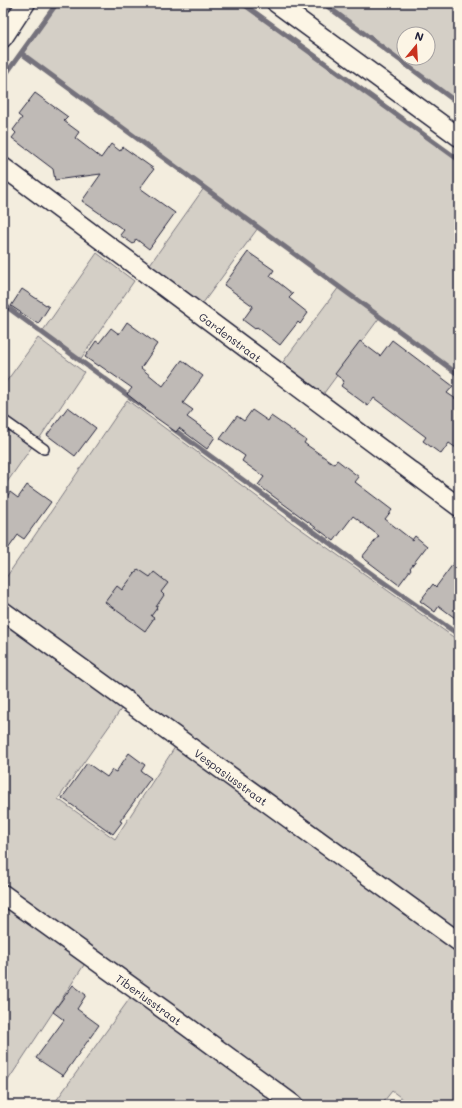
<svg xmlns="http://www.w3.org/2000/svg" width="462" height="1108" font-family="Mali,sans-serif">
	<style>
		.green { fill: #d4cfc6; stroke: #7b7880; fill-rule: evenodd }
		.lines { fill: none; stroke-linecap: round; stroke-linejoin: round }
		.stream { stroke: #75727b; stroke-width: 5 }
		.building { fill: #bfbab6; stroke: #22223b }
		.service-casing { stroke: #22223b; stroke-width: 12 }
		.minor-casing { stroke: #22223b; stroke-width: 21 }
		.service { stroke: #fcf5e5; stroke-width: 9 }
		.minor { stroke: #fcf5e5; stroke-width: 18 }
		.labels { text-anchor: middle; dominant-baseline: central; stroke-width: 3; stroke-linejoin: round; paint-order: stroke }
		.street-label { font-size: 11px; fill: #22223b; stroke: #fcf5e5 }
	</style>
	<rect width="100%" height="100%" fill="#f3edde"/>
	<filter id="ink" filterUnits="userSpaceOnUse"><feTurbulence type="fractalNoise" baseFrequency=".025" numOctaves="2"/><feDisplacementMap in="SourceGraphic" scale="8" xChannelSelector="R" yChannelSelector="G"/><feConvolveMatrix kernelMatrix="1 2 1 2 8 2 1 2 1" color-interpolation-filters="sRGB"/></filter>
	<g filter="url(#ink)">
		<!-- green -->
		<path class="green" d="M57,3H242L459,160V375L380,317L321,397L280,366L339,287L258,228L200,307L148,267L204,188L21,53Z
			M323,3H459V104ZM404,34H428V58H404Z
			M97,253L134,281L80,360L42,332Z
			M38,338L84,372L37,442L3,417V386Z
			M127,400L291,522L459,641V934L3,603V582Z
			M3,425L33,445L3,488Z
			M3,618L124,705L58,799L115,839L177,744L459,949V1105H411L392,1091L381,1105H305L3,886Z
			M3,902L86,962L3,1088Z
			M133,994L284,1105H53Z"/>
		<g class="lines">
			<!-- stream -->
			<path class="stream" d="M242,3L459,160
				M323,3L459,104
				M21,53L459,375
				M3,78L57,3
				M3,304L149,411
				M172,428L376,577L459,635"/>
		</g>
		<!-- building -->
		<path class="building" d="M35,93L68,117L64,121L79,132L75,138L101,158L111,144L120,151L123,147L154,169L140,188L175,213L149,249L136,239L133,244L120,235L124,230L82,201L101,174L55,180L53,169L12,138L16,133L13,130L22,118L18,115Z
			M248,252L274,270L270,276L293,294L289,298L308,313L300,324L298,322L280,345L257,327L255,329L243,320L253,306L224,285Z
			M22,289L49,307L38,324L11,306Z
			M127,322L157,344L141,368L163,386L182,360L203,376L183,403L193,410L187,417L215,437L207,449L179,428L176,432L145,410L146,409L127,394L132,388L99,365L98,366L85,357L96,341L99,343L111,328L119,334Z
			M392,340L453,386L447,393L459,401V450L449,443L441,454L423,441L426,437L374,398L368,406L341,386L344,381L335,374L360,341L380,356Z
			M68,407L96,428L75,456L47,435Z
			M252,410L268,421L271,416L306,440L304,443L334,464L337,460L359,477L355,482L392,510L385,519L412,540L415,536L427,546L410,568L411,569L399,585L362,557L379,536L353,516L334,541L258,485L264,477L242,461L245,456L220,439L237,416L244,421Z
			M27,485L51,502L24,539L18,535L3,556V503L10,492L18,498Z
			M459,556V621L439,606L435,612L420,601L433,584L436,587Z
			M138,569L150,577L154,572L168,583L161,592L164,595L156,607L157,608L151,616L154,618L145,631L105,602L117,586L122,590Z
			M129,753L145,765L141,771L151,778L120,821L122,822L113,834L62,798L87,763L107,777L112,770L116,772Z
			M73,985L86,995L77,1009L99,1025L63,1076L36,1058L64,1020L53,1012Z"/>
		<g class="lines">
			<!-- service casing -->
			<g class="service-casing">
				<path id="service" d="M3,420L44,449"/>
			</g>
			<!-- minor casing -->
			<g class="minor-casing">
				<g id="minor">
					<path d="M276,3L459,137"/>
					<path d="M3,38L26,3"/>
					<path id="s1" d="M3,167L459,507"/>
					<path id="s2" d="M3,611L459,942"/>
					<path id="s3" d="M3,894L185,1025L294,1105"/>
				</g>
			</g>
			<!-- service -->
			<use href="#service" class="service"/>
			<!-- minor -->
			<use href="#minor" class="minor"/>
		</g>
	</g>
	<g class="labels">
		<!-- street labels -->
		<g class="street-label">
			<text stroke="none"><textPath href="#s1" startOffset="284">Gardenstraat</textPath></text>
			<text stroke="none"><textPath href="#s2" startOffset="282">Vespasiusstraat</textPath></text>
			<text stroke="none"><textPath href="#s3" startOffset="180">Tiberiusstraat</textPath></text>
		</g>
	</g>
	<!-- margin -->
	<rect width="462" height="1108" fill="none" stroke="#fcf5e5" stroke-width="16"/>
	<rect x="8" y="8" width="446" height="1092" fill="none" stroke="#22223b" stroke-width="1.5" filter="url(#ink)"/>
	<!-- north arrow -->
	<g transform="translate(416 46) rotate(18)"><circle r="19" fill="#fcf5e5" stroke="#a5a1a1"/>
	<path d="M0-3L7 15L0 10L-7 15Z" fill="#c8321e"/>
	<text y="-6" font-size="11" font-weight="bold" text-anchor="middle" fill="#22223b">N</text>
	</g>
</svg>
